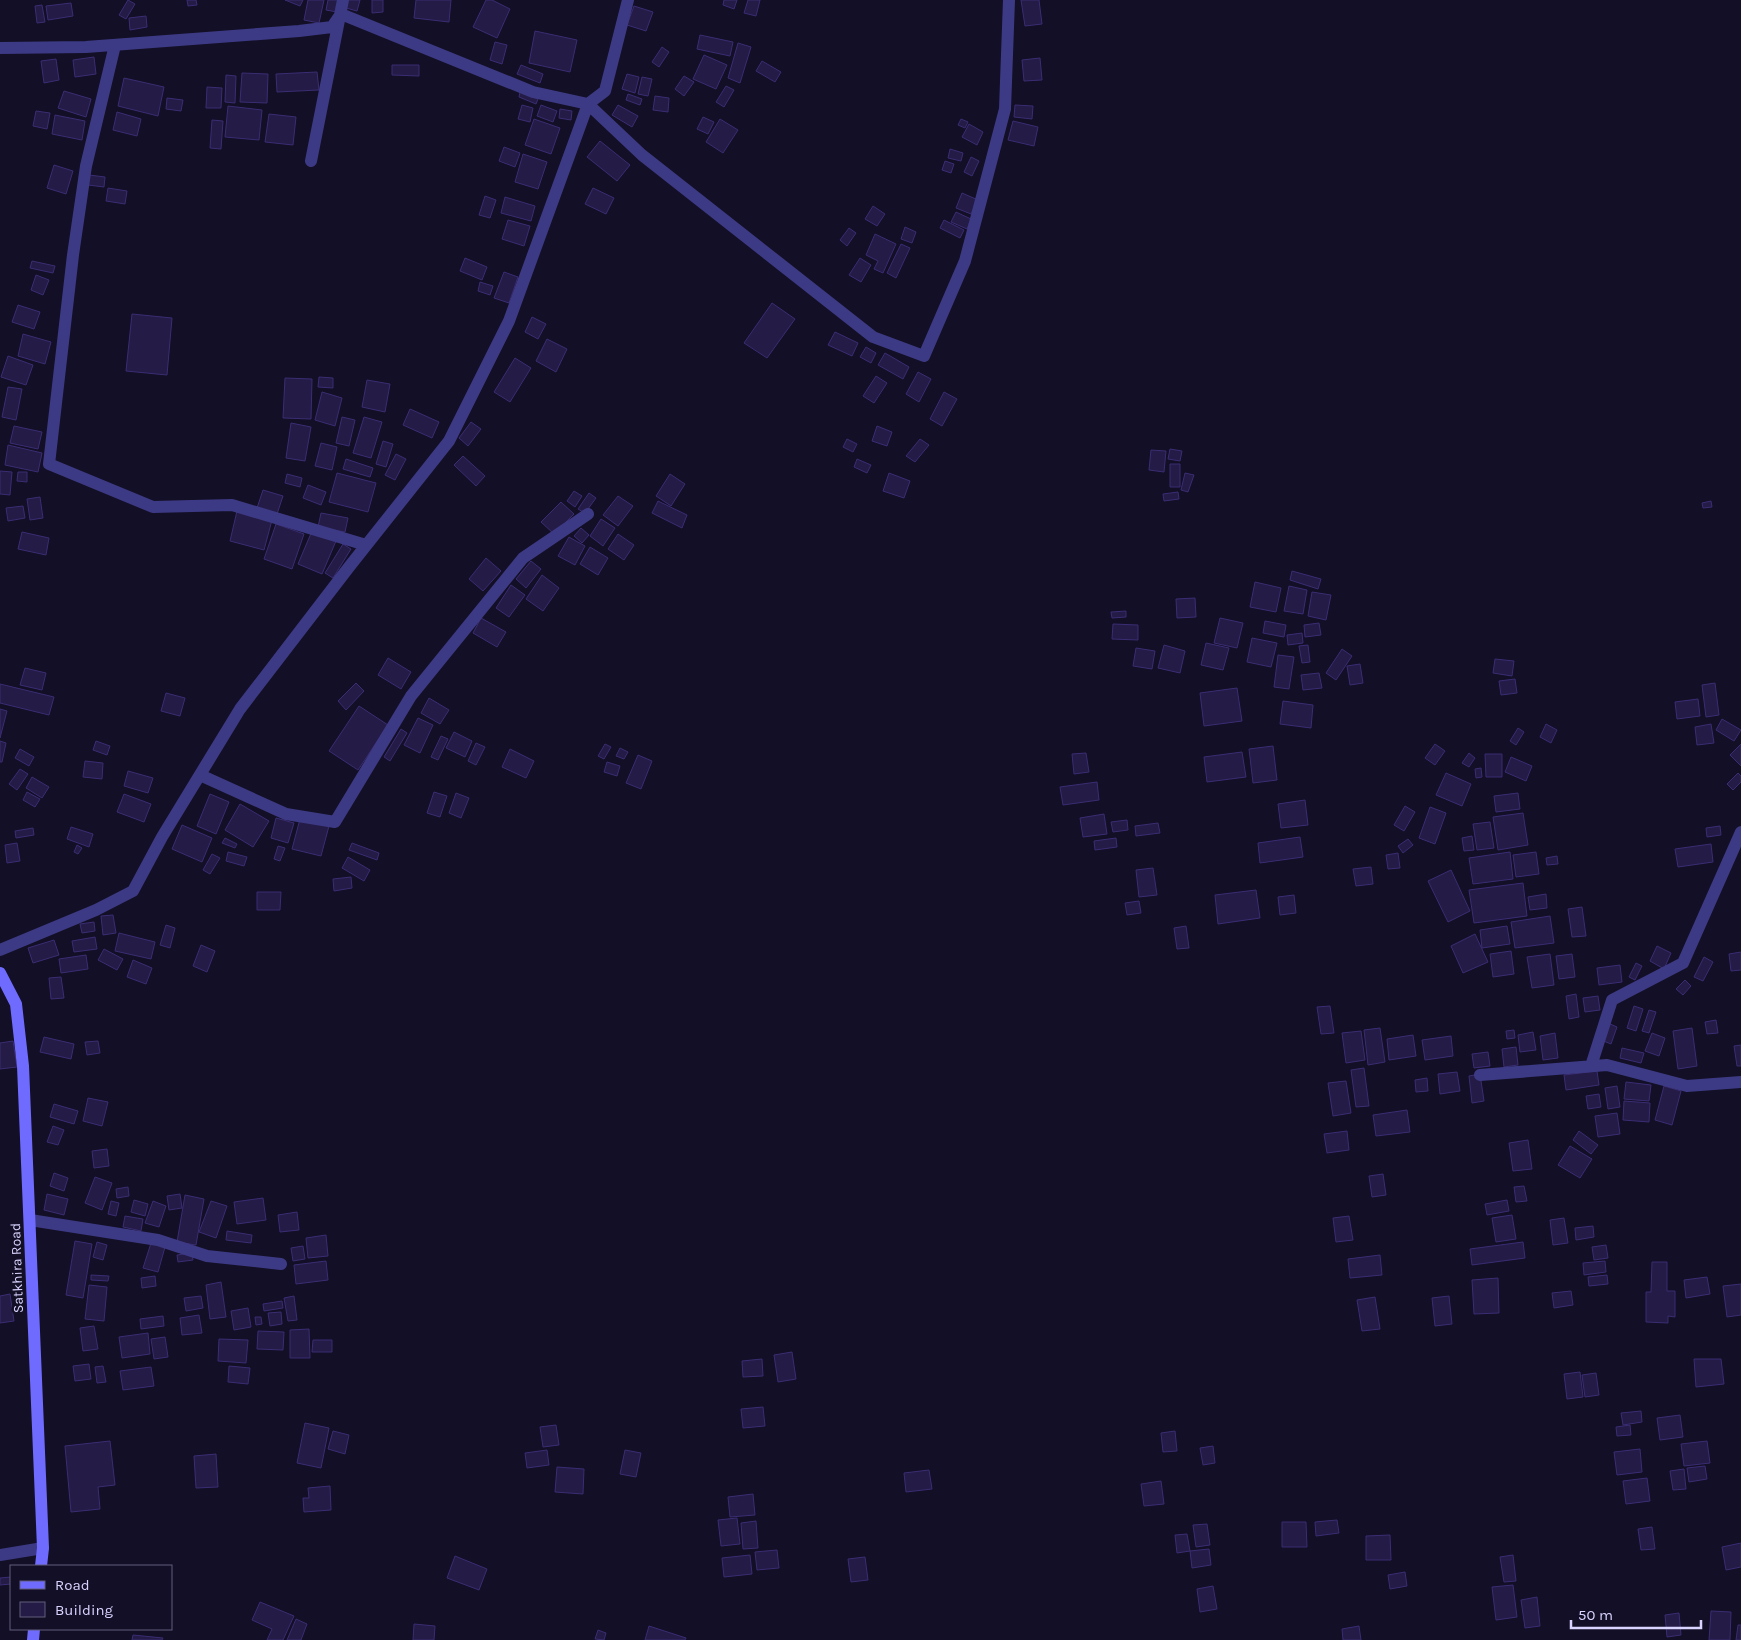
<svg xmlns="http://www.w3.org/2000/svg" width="1741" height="1640" font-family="Karla,sans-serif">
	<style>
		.building { fill: #241b47; stroke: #3b2d73 }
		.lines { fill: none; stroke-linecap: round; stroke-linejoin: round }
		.minor { stroke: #3d3a85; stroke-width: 12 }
		.secondary { stroke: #6f6bff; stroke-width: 12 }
		.labels { text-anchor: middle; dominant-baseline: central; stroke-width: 5; stroke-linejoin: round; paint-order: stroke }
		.street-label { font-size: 14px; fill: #d9d4ff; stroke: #130f26 }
	</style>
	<rect width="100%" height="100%" fill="#130f26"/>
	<!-- building -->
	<path class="building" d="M128,0L135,4L126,19L119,15Z
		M187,0H196L197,5L188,6Z
		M285,0H303L300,6Z
		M308,0H324L319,23L304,20Z
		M328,0H339L337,12L326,10Z
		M348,0H360L357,11L346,8Z
		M372,0H383V12L372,13Z
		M416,0H451L449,22L414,18Z
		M486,0H492L510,9L497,38L473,27Z
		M724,0H737L734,9L723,5Z
		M748,0H760L756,16L744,13Z
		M1021,0H1039L1042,24L1025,26Z
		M71,3L73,16L48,20L46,6Z
		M42,5L45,22L37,23L35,6Z
		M634,6L653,12L646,31L627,25Z
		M146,16L147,27L130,30L129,18Z
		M535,31L577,40L570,72L529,63Z
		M700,35L733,42L730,56L697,49Z
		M495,42L507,45L502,64L490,60Z
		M738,43L751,47L740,83L728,78Z
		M662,47L669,52L659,67L652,62Z
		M704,55L727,65L716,89L693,79Z
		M94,57L96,74L75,77L73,60Z
		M1040,58L1042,80L1024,81L1022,60Z
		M56,59L59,80L44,83L41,61Z
		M762,61L781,72L775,82L756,71Z
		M392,65H419V76L392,75Z
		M521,65L543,74L540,83L517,74Z
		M317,72L319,90L277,92L276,74Z
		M242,73L268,74L267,103L240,102Z
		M627,74L639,77L635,93L622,89Z
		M226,75L236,76L235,103L225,102Z
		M684,76L694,82L684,96L675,89Z
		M642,77L652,79L648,96L638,94Z
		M124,78L164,87L158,116L118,106Z
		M726,86L734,90L724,107L716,102Z
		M207,87L222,88L221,108H206Z
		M64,91L91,99L86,117L58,108Z
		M520,92L538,99L536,104L519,97Z
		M628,94L642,99L640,105L626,100Z
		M655,96L669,98L668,112L653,110Z
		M167,98L183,100L181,111L166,109Z
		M522,105L533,108L530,122L518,119Z
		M541,105L557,111L553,122L537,116Z
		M618,105L638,116L632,127L612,115Z
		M1015,105L1033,106L1032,119L1014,117Z
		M228,106L262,110L259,140L225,137Z
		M560,109L572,111L571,120L559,118Z
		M36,111L50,113L47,129L33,126Z
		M117,112L141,119L137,136L113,130Z
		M269,114L296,117L293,145L265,142Z
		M55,115L85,121L82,140L52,134Z
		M703,117L714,122L708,134L697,129Z
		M534,119L560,128L551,154L525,145Z
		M720,119L738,130L723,153L706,142Z
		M961,119L968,122L965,128L958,125Z
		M212,120L223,121L221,149L210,148Z
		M1013,121L1038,127L1034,146L1008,140Z
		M969,124L983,132L977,145L962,137Z
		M600,141L630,165L617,181L587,157Z
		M504,147L520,153L515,167L499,161Z
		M950,149L963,153L961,161L948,158Z
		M523,154L547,162L538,189L515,182Z
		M971,157L979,161L972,176L964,172Z
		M945,161L954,164L951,173L942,170Z
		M54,165L73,171L66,194L47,188Z
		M89,175L105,177L104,187L88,185Z
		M108,188L127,191L125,204L106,201Z
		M593,188L614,198L606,214L585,204Z
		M962,193L978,200L971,214L956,208Z
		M485,196L496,200L490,218L479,215Z
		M505,197L535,206L531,221L501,213Z
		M873,206L885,214L877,226L865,219Z
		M956,212L971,219L967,229L951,222Z
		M508,220L530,226L524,246L502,239Z
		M944,220L964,230L960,238L940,228Z
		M905,227L916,232L912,243L901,239Z
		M849,228L856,233L847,246L840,240Z
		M875,234L896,244L883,273L874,269L878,261L866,255Z
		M901,244L910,248L896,278L887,273Z
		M465,258L487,267L482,280L460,271Z
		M860,258L871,265L861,282L849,275Z
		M32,261L55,266L53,273L30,268Z
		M504,272L518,277L509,303L494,298Z
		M36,275L49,280L43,295L31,290Z
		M480,282L493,286L490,295L478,291Z
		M772,303L795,319L767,358L744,343Z
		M18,305L40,312L34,329L12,322Z
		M132,314L172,318L167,375L126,371Z
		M532,317L546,324L538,339L525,332Z
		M835,332L858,343L852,356L828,345Z
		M23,334L51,342L45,364L18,356Z
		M547,339L567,349L556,372L536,361Z
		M866,347L876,353L871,363L860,357Z
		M885,353L909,367L903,379L878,365Z
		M8,356L33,365L26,385L1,377Z
		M515,358L531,368L510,402L494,392Z
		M918,372L931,379L919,402L906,394Z
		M876,376L887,383L874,403L863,396Z
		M319,377L333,378V388L318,387Z
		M285,378L312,379L311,419L283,418Z
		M367,380L390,384L385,412L362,407Z
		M8,387L22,389L16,420L2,417Z
		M322,392L342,398L335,426L315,420Z
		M944,392L957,399L942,426L930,419Z
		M410,409L439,422L432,438L403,425Z
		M342,417L355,420L349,446L336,443Z
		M364,417L382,422L371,458L353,453Z
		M471,422L481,429L468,446L459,438Z
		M291,423L311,427L305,461L286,458Z
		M14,426L42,432L38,449L10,443Z
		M877,426L892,432L887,446L872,441Z
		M847,439L857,444L853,452L843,447Z
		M920,439L929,445L915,462L906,456Z
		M383,441L393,444L386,467L376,464Z
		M321,443L337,447L332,470L315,466Z
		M8,445L42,453L38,472L5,465Z
		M1170,449L1182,451L1180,461L1168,459Z
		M1151,450L1166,451L1164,472L1149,470Z
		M396,454L406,459L395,480L385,475Z
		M463,456L485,476L476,486L454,465Z
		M346,459L373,468L370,477L343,469Z
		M857,459L871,465L867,473L854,467Z
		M1170,464H1180V487H1170Z
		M0,471L12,472L10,495L0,494Z
		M18,472H27V482L17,481Z
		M337,473L376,483L368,512L329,502Z
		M889,473L910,481L904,498L883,491Z
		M1185,473L1194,475L1188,492L1181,490Z
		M287,474L302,478L300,487L285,483Z
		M670,474L685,484L671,506L656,496Z
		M308,485L326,492L321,505L303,498Z
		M263,490L283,496L277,514L257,508Z
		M574,491L582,496L575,507L567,501Z
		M1178,492L1179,499L1164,501L1163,494Z
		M589,493L596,498L585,513L578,509Z
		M618,496L633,506L618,526L603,515Z
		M40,497L43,518L30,520L27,499Z
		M658,501L687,515L682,528L652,513Z
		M1711,501L1712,507L1703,508L1702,503Z
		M561,502L574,514L554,534L541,522Z
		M23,506L25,518L8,521L6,508Z
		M237,511L272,520L264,550L230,541Z
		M321,513L348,518L345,532L318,527Z
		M601,519L615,528L603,546L590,536Z
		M276,524L304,534L292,569L264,559Z
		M581,528L589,535L582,543L574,536Z
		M312,531L336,541L322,574L298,564Z
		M22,532L49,538L46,555L18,549Z
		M618,534L634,545L624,560L608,549Z
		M569,537L585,546L575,565L558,556Z
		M343,544L351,549L333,578L325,573Z
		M590,547L608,558L598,575L580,564Z
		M486,558L501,571L483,591L469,579Z
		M531,561L541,569L526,588L516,579Z
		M1292,571L1321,579L1318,589L1290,580Z
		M542,575L559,588L543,611L526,599Z
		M1255,582L1281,588L1276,612L1250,607Z
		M511,585L525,595L509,617L496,608Z
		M1289,586L1307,590L1303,614L1284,611Z
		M1312,592L1331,595L1326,620L1308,616Z
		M1195,598L1196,617L1177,618L1176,599Z
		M1126,611V617L1112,618L1111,612Z
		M481,618L506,632L497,647L473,633Z
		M1220,618L1243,623L1237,648L1214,643Z
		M1265,621L1286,625L1284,637L1263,633Z
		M1319,623L1321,635L1305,637L1304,625Z
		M1113,624L1138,625V640L1112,639Z
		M1302,633L1303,643L1288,645L1287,635Z
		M1252,638L1277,643L1271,667L1247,662Z
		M1206,643L1229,648L1223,670L1201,665Z
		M1164,645L1185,651L1180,673L1158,668Z
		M1308,645L1310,662L1302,663L1299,646Z
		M1136,648L1155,651L1152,669L1133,666Z
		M1342,649L1352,656L1336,680L1326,673Z
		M1278,655L1294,657L1289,689L1274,687Z
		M388,658L411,672L401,689L378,675Z
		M1495,659L1514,661L1512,676L1493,673Z
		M1360,664L1363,683L1350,685L1347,666Z
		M25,668L46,673L42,690L20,685Z
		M1319,673L1322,688L1303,690L1301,675Z
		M1515,679L1517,693L1501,695L1499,681Z
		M356,683L364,691L346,710L338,701Z
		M1715,683L1719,715L1706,717L1702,685Z
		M0,684L54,697L49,715L0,703Z
		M1237,688L1242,721L1204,726L1200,693Z
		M166,693L185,698L180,716L161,711Z
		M429,698L449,710L440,724L421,713Z
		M1698,699L1700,716L1677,719L1675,702Z
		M1283,701L1313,705L1311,728L1280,724Z
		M359,706L388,725L358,770L329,751Z
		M0,709L7,711L0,738Z
		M418,718L433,725L420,753L404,745Z
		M1722,719L1741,730L1734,741L1716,730Z
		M1546,724L1557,730L1551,743L1540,737Z
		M1711,724L1714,743L1697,745L1695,727Z
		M1518,728L1524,732L1516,745L1510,741Z
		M401,729L407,733L390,761L384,757Z
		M454,732L472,741L465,757L446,748Z
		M441,736L448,739L438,760L431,757Z
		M0,741L6,743L2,762H0Z
		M96,741L110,746L107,755L93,750Z
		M476,743L485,747L476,765L468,761Z
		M605,744L611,747L604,759L598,756Z
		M1435,744L1445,751L1435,765L1425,758Z
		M1741,744V766L1730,755Z
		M1273,746L1277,780L1253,783L1249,749Z
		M620,748L628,752L624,759L616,756Z
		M20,749L34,757L29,766L15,758Z
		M510,749L534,761L526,778L502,767Z
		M1242,752L1246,777L1207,782L1204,757Z
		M1086,753L1089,772L1074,774L1072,754Z
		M1469,753L1475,758L1469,767L1462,763Z
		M1485,754H1502V777H1486Z
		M638,755L652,761L641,789L626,783Z
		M1511,757L1532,766L1526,781L1505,772Z
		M85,761L103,763L102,779L83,777Z
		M607,762L620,766L617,776L604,772Z
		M1481,768L1482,777L1476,778L1475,769Z
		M20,769L28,774L17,790L9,784Z
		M128,771L153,778L148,793L124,786Z
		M1446,773L1471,784L1462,806L1436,795Z
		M1738,773L1741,776V782L1733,790L1727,784Z
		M32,777L49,787L42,798L26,788Z
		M1097,782L1099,800L1063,805L1060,787Z
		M27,792L40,799L35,807L23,800Z
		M434,792L447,796L440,817L427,813Z
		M456,793L469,798L461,818L449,813Z
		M1518,793L1520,809L1496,812L1494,796Z
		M124,794L151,804L144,822L117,812Z
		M210,794L229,802L216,834L197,826Z
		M1305,800L1308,825L1281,828L1278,804Z
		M240,804L269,821L253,847L225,830Z
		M1405,806L1415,812L1404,831L1394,825Z
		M1430,807L1446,813L1435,844L1419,838Z
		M1523,813L1528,845L1498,850L1493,817Z
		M1104,814L1107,834L1083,837L1080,818Z
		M276,818L294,823L288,843L271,838Z
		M300,819L329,826L321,856L292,849Z
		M1127,820L1128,830L1113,832L1111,822Z
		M1490,822L1494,848L1477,850L1473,824Z
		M1158,823L1160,833L1136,836L1135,826Z
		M182,825L212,838L202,862L172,849Z
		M1720,826L1721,835L1707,837L1706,828Z
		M71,827L93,834L89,847L67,839Z
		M33,828L34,835L16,838L15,831Z
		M1472,836L1474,850L1464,851L1462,838Z
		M1300,837L1303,857L1260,863L1258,843Z
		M225,838L237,844L235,848L222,843Z
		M1116,838L1117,847L1095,850L1094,841Z
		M1408,839L1413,845L1403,853L1398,846Z
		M17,843L20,861L7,863L5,845Z
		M352,843L379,853L377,860L349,850Z
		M1711,844L1713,862L1678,867L1675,849Z
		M77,845L82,848L78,854L74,852Z
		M278,846L285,848L280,861L274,859Z
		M228,852L247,857L244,866L226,861Z
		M1510,852L1513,879L1473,884L1469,858Z
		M1536,852L1539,874L1516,877L1513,855Z
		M1398,853L1400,868L1388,869L1386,855Z
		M212,854L220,858L210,874L203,870Z
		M1557,856L1558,864L1547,865L1546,858Z
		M348,857L370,870L364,881L342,868Z
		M1371,867L1373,884L1356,886L1353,869Z
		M1153,868L1157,895L1139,897L1136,870Z
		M1451,870L1470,911L1448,922L1428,881Z
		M351,877L352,888L334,891L333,879Z
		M1523,883L1527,916L1474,923L1469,890Z
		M1256,890L1260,918L1218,924L1215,895Z
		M257,892H281L280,910H257Z
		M1546,894L1547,908L1530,910L1528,897Z
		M1294,895L1296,913L1280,915L1278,897Z
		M1139,901L1141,913L1127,915L1125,903Z
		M1582,907L1586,936L1572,937L1568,909Z
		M113,915L116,933L103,935L101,916Z
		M1550,916L1554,943L1515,948L1511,922Z
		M94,922L95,931L82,933L80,924Z
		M166,925L175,928L170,948L160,945Z
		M1186,926L1189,948L1177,949L1174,928Z
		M1507,926L1510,944L1482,948L1480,930Z
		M119,933L155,942L151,959L115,951Z
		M1475,934L1488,962L1463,973L1451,946Z
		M95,937L97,949L74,952L72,941Z
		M54,940L59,955L33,963L28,948Z
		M201,945L215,951L207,972L193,966Z
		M1657,946L1671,953L1664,969L1650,961Z
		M104,949L123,959L117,970L98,960Z
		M1511,951L1514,974L1493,977L1490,954Z
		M1741,952V970L1731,971L1729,954Z
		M1550,954L1554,985L1532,988L1527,957Z
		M1572,954L1575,977L1559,979L1556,956Z
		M86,955L88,969L61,973L59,959Z
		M1704,957L1713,962L1703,981L1694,977Z
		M133,960L152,968L146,984L127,977Z
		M1636,963L1642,966L1635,980L1629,977Z
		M1620,965L1622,982L1599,985L1597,968Z
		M61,977L64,998L51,999L49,978Z
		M1685,980L1691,986L1683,995L1676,989Z
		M1576,994L1579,1017L1569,1019L1566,996Z
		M1598,996L1600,1010L1585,1012L1583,998Z
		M1330,1006L1334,1033L1321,1034L1317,1007Z
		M1634,1006L1643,1009L1636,1031L1627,1028Z
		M1649,1010L1656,1012L1649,1033L1642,1031Z
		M1716,1020L1718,1033L1707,1034L1705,1022Z
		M1608,1023L1617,1027L1611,1044L1601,1040Z
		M1380,1028L1385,1062L1368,1065L1364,1030Z
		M1692,1028L1697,1066L1678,1069L1673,1031Z
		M1514,1030L1515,1038L1507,1039L1506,1031Z
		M1361,1031L1365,1060L1346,1063L1342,1033Z
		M1533,1032L1536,1050L1520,1052L1518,1035Z
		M1555,1033L1558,1058L1543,1060L1540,1036Z
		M1652,1033L1665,1038L1659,1056L1645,1051Z
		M1413,1035L1416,1056L1389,1060L1387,1039Z
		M1451,1036L1453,1056L1425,1060L1422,1040Z
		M44,1037L74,1044L71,1059L40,1052Z
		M13,1041L17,1067L0,1069V1043Z
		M98,1041L100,1053L87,1055L85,1042Z
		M1741,1045V1066H1737L1734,1046Z
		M1516,1047L1518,1065L1504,1067L1502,1049Z
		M1622,1048L1644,1053L1641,1063L1620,1058Z
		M1488,1052L1490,1066L1474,1068L1472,1054Z
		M1364,1068L1369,1106L1356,1107L1351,1070Z
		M1597,1071L1599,1085L1566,1090L1564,1075Z
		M1457,1072L1460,1091L1440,1094L1438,1074Z
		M1480,1074L1484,1101L1472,1103L1469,1076Z
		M1427,1078L1428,1091L1416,1092L1415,1080Z
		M1346,1081L1351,1113L1333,1116L1328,1083Z
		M1626,1082L1651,1085L1649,1101L1624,1099Z
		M1617,1086L1620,1107L1608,1109L1605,1088Z
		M1664,1086L1681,1091L1672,1125L1655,1120Z
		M1599,1094L1601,1107L1588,1109L1586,1096Z
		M88,1098L108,1102L102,1126L83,1121Z
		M1624,1101L1650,1103L1649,1122L1623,1120Z
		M54,1104L78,1111L74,1124L50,1117Z
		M1407,1110L1410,1132L1376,1136L1373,1115Z
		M1617,1113L1620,1134L1598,1137L1595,1116Z
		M53,1126L64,1130L58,1145L47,1142Z
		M1347,1131L1349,1150L1327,1153L1324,1134Z
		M1579,1131L1598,1145L1591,1154L1573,1140Z
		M1528,1140L1532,1169L1513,1171L1509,1143Z
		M1570,1146L1592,1159L1580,1178L1558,1165Z
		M107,1149L109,1166L94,1168L92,1151Z
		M54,1173L68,1178L64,1191L50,1186Z
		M1383,1174L1386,1195L1372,1197L1369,1176Z
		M95,1177L112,1183L102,1210L85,1203Z
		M1524,1186L1527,1201L1516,1202L1514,1187Z
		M128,1187L129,1196L117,1198L116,1189Z
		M47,1194L68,1199L64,1215L44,1210Z
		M180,1194L182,1208L169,1210L167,1196Z
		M185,1195L204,1199L196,1245L177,1242Z
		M263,1198L266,1220L237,1224L234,1202Z
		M134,1200L148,1204L145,1216L131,1212Z
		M1507,1200L1509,1211L1487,1215L1485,1204Z
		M111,1201L119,1203L116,1216L108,1214Z
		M153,1201L166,1206L159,1227L145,1223Z
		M211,1201L227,1206L216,1238L199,1232Z
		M297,1212L299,1230L280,1232L278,1215Z
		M1512,1215L1516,1239L1496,1242L1492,1218Z
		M125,1216L143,1219L141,1231L123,1227Z
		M1349,1216L1353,1240L1336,1242L1333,1218Z
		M1564,1218L1568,1243L1553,1245L1550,1220Z
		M1593,1226L1594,1237L1576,1240L1575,1228Z
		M227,1231L252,1235L251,1243L226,1240Z
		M326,1235L328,1256L308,1258L306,1238Z
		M75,1241L92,1244L83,1298L66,1295Z
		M97,1242L107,1245L103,1260L93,1257Z
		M1523,1242L1525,1258L1472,1265L1470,1249Z
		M151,1243L165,1247L158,1272L143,1268Z
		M1606,1245L1608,1258L1594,1260L1592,1247Z
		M303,1246L305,1259L293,1261L291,1248Z
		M192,1253L193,1260L178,1262L177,1255Z
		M1380,1255L1382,1275L1350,1278L1348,1259Z
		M326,1261L328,1280L296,1284L294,1265Z
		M1605,1261L1606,1272L1584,1275L1583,1263Z
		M1652,1262H1667V1291H1675V1317L1668,1316V1323L1646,1322V1292H1651Z
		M91,1275L109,1276L108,1281L91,1280Z
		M1607,1275L1608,1284L1589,1286L1588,1277Z
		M155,1276L156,1286L142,1288L141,1278Z
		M1707,1277L1710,1294L1686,1298L1684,1280Z
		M1498,1278L1499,1313L1474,1314L1472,1280Z
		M221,1282L226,1317L210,1319L206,1285Z
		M1741,1284V1315L1727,1317L1723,1286Z
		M89,1285L107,1287L104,1321L85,1319Z
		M1571,1291L1573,1305L1554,1308L1552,1293Z
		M10,1294L14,1321L0,1323V1296Z
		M201,1296L203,1308L186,1311L184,1298Z
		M294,1296L297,1320L288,1321L284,1298Z
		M1449,1296L1452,1324L1435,1326L1432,1298Z
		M1375,1297L1380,1329L1362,1331L1357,1300Z
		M282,1301L283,1308L264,1311L263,1304Z
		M248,1308L251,1327L234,1330L231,1311Z
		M281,1312L282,1324L270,1326L268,1313Z
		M199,1315L202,1333L182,1335L180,1318Z
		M163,1316L164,1326L141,1329L140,1319Z
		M255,1317H261L262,1324L256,1325Z
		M94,1326L98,1349L83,1351L80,1328Z
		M309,1329L310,1358H290V1330Z
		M258,1331L284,1332L283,1350L257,1349Z
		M148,1333L150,1354L122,1358L119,1337Z
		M165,1337L168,1357L154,1359L151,1339Z
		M219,1339L248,1340L246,1363L218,1361Z
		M313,1340H332V1352H312Z
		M792,1352L796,1379L778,1382L774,1355Z
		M762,1359L763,1376L743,1377L742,1361Z
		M1694,1359H1721L1724,1384L1696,1387Z
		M89,1364L91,1379L75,1381L73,1366Z
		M103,1366L106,1382L97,1383L95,1367Z
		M229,1366L250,1368L248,1384L228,1382Z
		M151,1367L154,1386L123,1390L120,1371Z
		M1580,1372L1583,1397L1567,1399L1564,1374Z
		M1596,1373L1599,1395L1585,1397L1582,1375Z
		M763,1407L765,1426L743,1428L741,1409Z
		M1641,1411L1642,1422L1623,1425L1621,1413Z
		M1680,1415L1683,1437L1660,1440L1657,1418Z
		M305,1423L329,1428L321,1468L297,1463Z
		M556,1425L559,1445L543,1447L540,1427Z
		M1630,1425L1631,1435L1617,1436L1616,1427Z
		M333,1431L349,1435L345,1454L328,1449Z
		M1175,1431L1177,1451L1163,1452L1161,1433Z
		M110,1441L115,1485L98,1487L100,1509L71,1512L65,1446Z
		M1707,1441L1710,1463L1684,1466L1681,1444Z
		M1213,1446L1215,1463L1203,1465L1200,1448Z
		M1640,1449L1642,1472L1617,1475L1614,1452Z
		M547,1450L549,1465L527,1468L525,1453Z
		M625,1450L641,1453L636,1477L620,1474Z
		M216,1454L218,1487L196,1488L194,1456Z
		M1705,1466L1707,1479L1689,1482L1687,1468Z
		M557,1467L584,1469L583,1494L555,1492Z
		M1684,1469L1686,1489L1673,1490L1670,1471Z
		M929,1470L932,1489L906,1492L904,1473Z
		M1647,1478L1650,1501L1626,1504L1623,1481Z
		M1161,1481L1164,1504L1144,1506L1141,1484Z
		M330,1486L331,1510L304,1512L303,1498H309L308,1488Z
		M753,1494L755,1515L730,1517L728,1497Z
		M737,1518L740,1544L721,1546L718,1520Z
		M1337,1520L1339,1533L1316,1536L1315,1522Z
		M756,1521L758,1548L743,1549L741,1523Z
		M1282,1522H1306L1307,1547H1282Z
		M1207,1524L1210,1545L1196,1547L1193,1525Z
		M1652,1527L1655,1549L1641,1550L1638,1529Z
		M1187,1534L1190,1551L1177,1553L1175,1535Z
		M1390,1535L1391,1560H1366V1536Z
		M1741,1543V1567L1726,1570L1722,1547Z
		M1209,1549L1211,1565L1192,1568L1190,1551Z
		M777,1550L779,1568L757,1570L755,1552Z
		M750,1555L752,1574L724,1577L722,1558Z
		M1513,1555L1516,1581L1504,1582L1500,1557Z
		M455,1556L487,1569L479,1590L447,1578Z
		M865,1557L868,1580L851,1582L848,1559Z
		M1405,1572L1407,1586L1390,1589L1388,1575Z
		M11,1577V1584L0,1585V1578Z
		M1513,1585L1517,1617L1496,1620L1492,1587Z
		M1213,1586L1217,1609L1200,1612L1197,1589Z
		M1537,1597L1540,1626L1525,1628L1521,1600Z
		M260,1602L294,1616L283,1640H267L272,1629L252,1620Z
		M1711,1611L1731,1612L1730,1640H1709Z
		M1679,1613L1681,1635L1667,1637L1665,1615Z
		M296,1619L307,1624L301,1640H287Z
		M414,1624L435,1626L434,1640H413Z
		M1738,1625H1741V1640H1736Z
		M649,1626L686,1638L685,1640H645Z
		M1359,1626L1361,1640H1343L1342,1629Z
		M598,1630L606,1633L604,1640L595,1639Z
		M133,1635L163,1638L162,1640H132Z"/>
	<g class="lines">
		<!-- minor -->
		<path class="minor" d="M115,45L86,166L73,255L49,464L153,507L232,505L366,545
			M0,48L86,47L299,31L332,27L341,14L533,92L588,104L642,155L873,337L924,356L965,261L1005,109L1009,0
			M311,161L343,0
			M200,775L286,814L335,822L411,696L523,558L588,514
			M0,950L96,910L133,891L162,837L240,709L349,567L449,441L509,321L588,104L605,91L628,0
			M1591,1066L1612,1000L1683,963L1741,832
			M1480,1075L1607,1065L1687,1086L1741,1082
			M30,1220L158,1240L207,1256L281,1264
			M0,1555L43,1548"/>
		<!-- secondary -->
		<path class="secondary" d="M0,973L16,1004L23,1066L43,1548L41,1566
			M33,1640L34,1629"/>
	</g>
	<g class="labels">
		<!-- street labels -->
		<g class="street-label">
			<text transform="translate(17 1268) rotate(-92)">Satkhira Road</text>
		</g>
	</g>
	<!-- legend -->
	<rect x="10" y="1565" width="162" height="65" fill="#130f26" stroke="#625e7d"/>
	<rect x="20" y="1581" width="25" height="8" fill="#6f6bff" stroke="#625e7d"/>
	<text x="55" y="1590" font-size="15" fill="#d9d4ff">Road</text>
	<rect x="20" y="1602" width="25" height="15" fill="#241b47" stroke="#625e7d"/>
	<text x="55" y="1615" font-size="15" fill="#d9d4ff">Building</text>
	<!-- scale -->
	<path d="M1571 1620v8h130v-8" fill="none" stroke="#d9d4ff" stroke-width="2.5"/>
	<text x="1578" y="1620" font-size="15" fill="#d9d4ff" stroke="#130f26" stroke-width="4" paint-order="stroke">50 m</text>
</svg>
